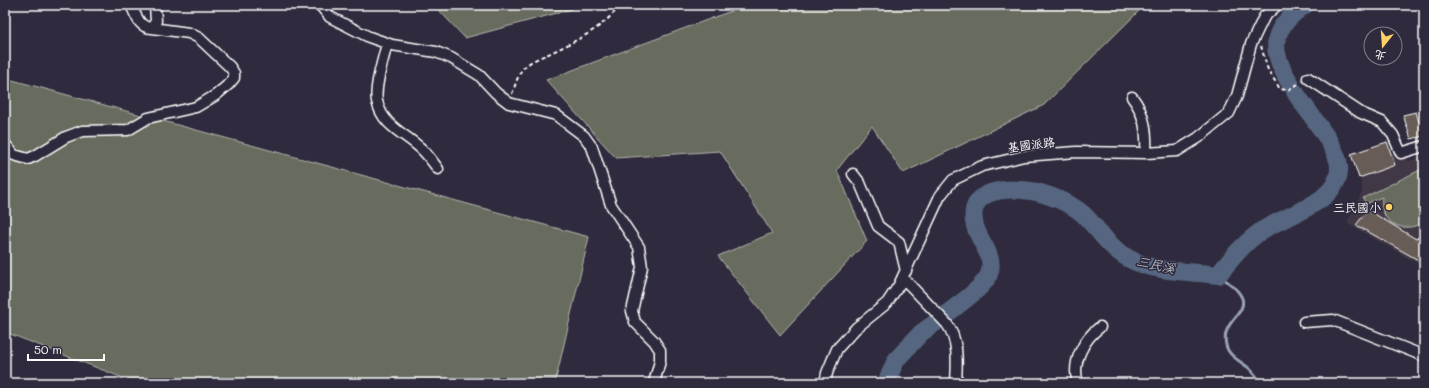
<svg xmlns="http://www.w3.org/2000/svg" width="1429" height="388" font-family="Mali,'LXGW WenKai TC',sans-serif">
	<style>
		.built { fill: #403945 }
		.green { fill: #686c5e; stroke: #b4b6ae }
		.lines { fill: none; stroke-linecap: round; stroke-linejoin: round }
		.stream { stroke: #9aa3b3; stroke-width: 3 }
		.river { stroke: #566680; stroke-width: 18 }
		.building { fill: #685b57; stroke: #fff }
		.minor-casing { stroke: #fff; stroke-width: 13 }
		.path { stroke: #fff; stroke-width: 2; stroke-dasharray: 4 3; stroke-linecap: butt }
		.minor { stroke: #2f2a3d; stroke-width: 10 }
		.poi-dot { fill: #ffd166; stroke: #2f2a3d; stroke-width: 1.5 }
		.labels { text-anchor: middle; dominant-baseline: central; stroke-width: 3; stroke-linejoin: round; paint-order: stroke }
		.street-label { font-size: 12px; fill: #fff; stroke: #2f2a3d }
		.poi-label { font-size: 12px; fill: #fff; stroke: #2f2a3d; text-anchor: end }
		.water-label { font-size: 13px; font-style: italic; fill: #b3bac6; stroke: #2f2a3d }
	</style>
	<rect width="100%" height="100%" fill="#2f2a3d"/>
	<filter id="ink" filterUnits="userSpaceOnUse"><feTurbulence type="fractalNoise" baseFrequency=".025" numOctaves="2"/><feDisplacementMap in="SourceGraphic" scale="8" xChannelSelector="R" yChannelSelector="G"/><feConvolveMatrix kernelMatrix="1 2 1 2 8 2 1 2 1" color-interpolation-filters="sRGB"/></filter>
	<g filter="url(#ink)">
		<!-- built -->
		<path class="built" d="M1403,149L1408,161L1424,156V267L1347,223L1362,192L1360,164Z"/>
		<!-- green -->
		<path class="green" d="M434,5H572V9L465,38Z
			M747,5H1145L1044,105L903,173L872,126L837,170L867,241L780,335L718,256L772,233L720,151L616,158L546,80Z
			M5,78L589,237L555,383H136L5,332Z
			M1424,168V222C1403,235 1378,223 1382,197L1366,204L1363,198Z"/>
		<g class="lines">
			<!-- stream -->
			<path class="stream" d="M1218,275C1273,311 1218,313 1226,345C1228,356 1242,362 1250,369C1254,373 1258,378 1261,383"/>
			<!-- river -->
			<path class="river" d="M1290,83C1269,49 1270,29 1305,5
				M948,313C960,303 987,286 990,271C994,255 979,241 975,226C965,189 1006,187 1031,191C1046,193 1072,204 1083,214C1097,227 1106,244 1123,255C1149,273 1188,271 1218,275C1231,259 1244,243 1261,231C1285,215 1342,202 1339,166C1338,147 1306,110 1295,92
				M886,383L896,360L921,333L935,323"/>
		</g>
		<!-- building -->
		<path class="building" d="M1416,112L1419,122L1421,121L1424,136L1411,139L1403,115Z
			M1387,142L1395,165L1359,178L1351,154Z
			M1368,210L1416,239L1424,232V258L1420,261L1356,225Z"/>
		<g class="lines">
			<!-- minor casing -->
			<g class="minor-casing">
				<path id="minor" d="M131,5C136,15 139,28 152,28L156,21L155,5
					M320,5L330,17L369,37L392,45L436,52L451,58L479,75L496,93L509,103L556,115L584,136L592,147L611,205L639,247L642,267L632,311L635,322L654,341L660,350V361L654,383
					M387,43C384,58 374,86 377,101C382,125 402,132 418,146C426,152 432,161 438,169
					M1308,78L1361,113L1382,122L1393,135L1401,153L1424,146
					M1132,97C1145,114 1147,132 1146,153
					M5,144L14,155L28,159L35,156L66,137L82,131L128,130L148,118L196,107L216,95L228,85L234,78V73L230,67L199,38L189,33L152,28
					M853,174L860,183L878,226L899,242L906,271
					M903,278L947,324C959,341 957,362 956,383
					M1304,322L1333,320L1424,356
					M825,383L827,373L837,349L856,328L887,303L899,285L940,196L953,180L982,166L1024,156L1076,152L1146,153L1177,151L1198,138L1229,113L1237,96L1251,44L1264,17L1277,5
					M1078,383C1071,362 1084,339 1100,327"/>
			</g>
			<!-- path -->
			<path class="path" d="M1261,46L1268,70L1280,89L1288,90L1300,83
				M512,94C515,86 517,78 521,71C528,61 542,57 553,52C577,40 604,28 620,5"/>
			<!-- minor -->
			<use href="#minor" class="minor"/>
		</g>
	</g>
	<!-- markers -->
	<circle class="poi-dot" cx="1389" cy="207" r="4"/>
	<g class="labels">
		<!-- street labels -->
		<g class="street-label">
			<text transform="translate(1031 144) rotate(-7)">基國派路</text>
		</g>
		<!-- poi labels -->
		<g class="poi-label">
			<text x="1381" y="207">三民國小</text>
		</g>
		<!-- water labels -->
		<g class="water-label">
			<text transform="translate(1156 264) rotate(12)">三民溪</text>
		</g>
	</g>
	<!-- margin -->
	<rect width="1429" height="388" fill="none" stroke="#2f2a3d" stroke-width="20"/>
	<rect x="10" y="10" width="1409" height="368" fill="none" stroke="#fff" stroke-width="1.5" filter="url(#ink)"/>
	<!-- north arrow -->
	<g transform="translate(1383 46) rotate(197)"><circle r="19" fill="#2f2a3d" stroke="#827f8b"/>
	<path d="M0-3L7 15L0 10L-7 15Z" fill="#ffd166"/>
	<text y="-6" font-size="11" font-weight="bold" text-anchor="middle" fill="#ffffff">北</text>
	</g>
	<!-- scale -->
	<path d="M28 354v6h76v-6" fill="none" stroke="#ffffff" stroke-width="2"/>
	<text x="34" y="354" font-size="12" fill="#ffffff" stroke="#2f2a3d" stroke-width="3" paint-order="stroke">50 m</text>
</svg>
